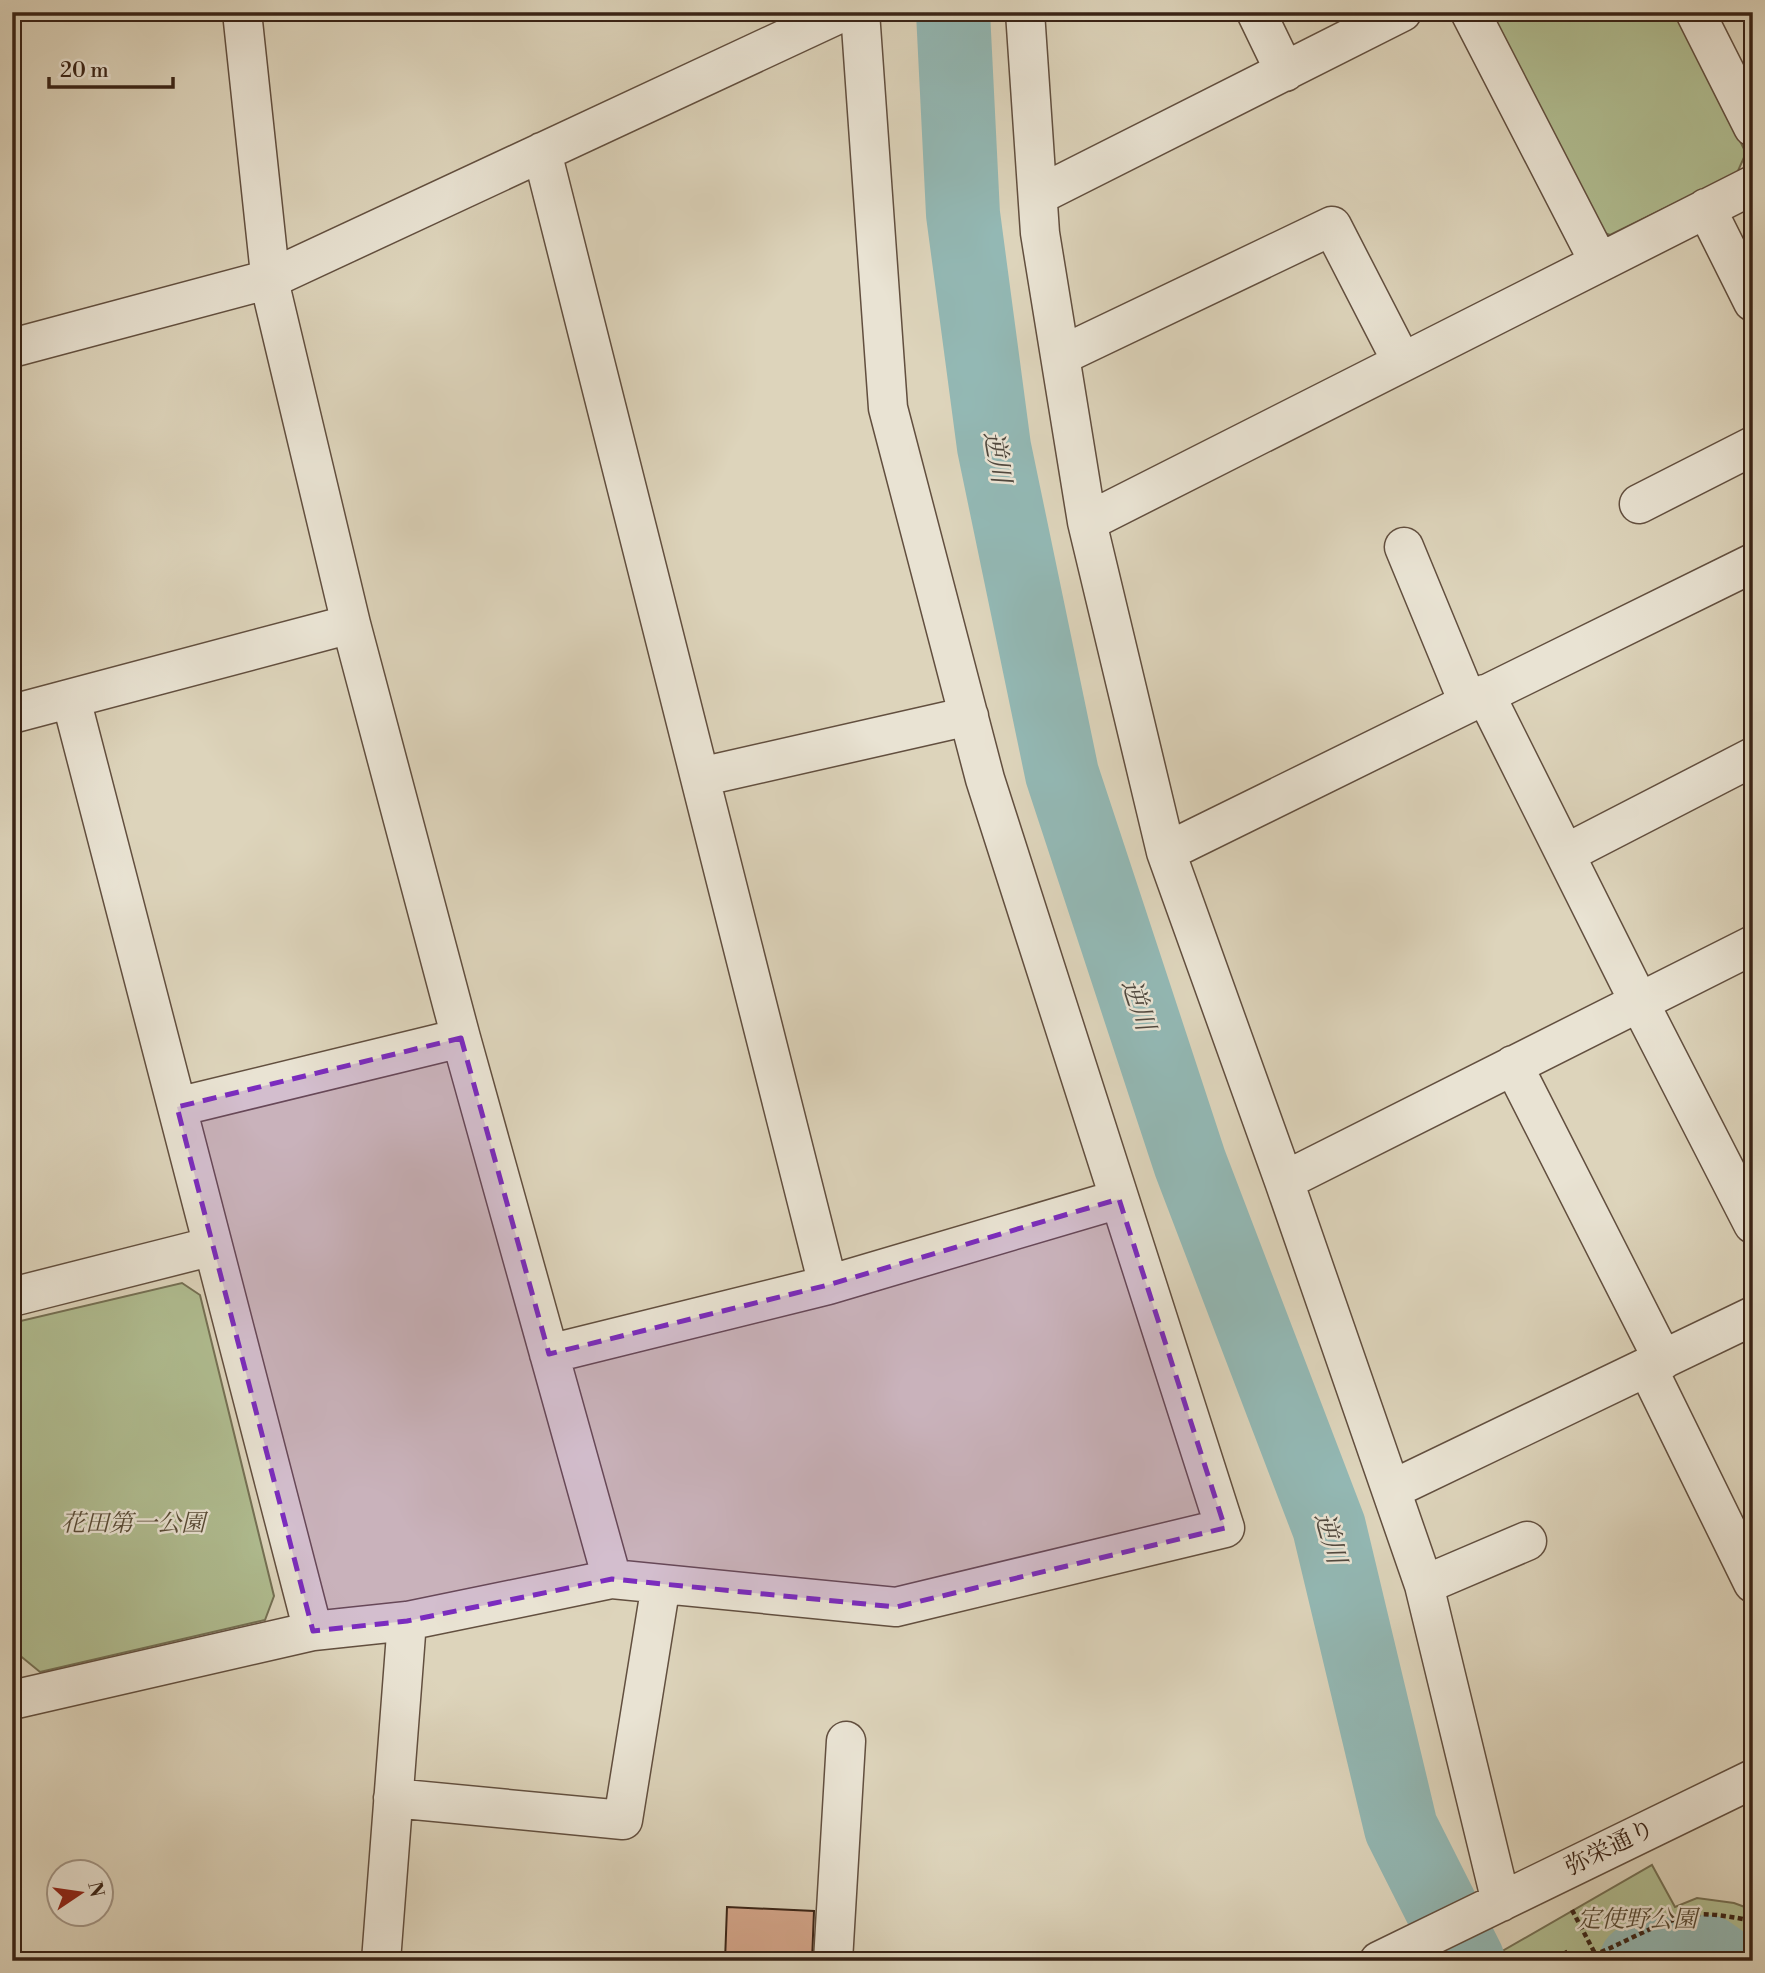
<svg xmlns="http://www.w3.org/2000/svg" width="1765" height="1973" font-family="'Libre Bodoni','Noto Serif JP',serif">
	<style>
		.green { fill: #b0bd91; stroke: #747054; stroke-width: 2 }
		.lines { fill: none; stroke-linecap: round; stroke-linejoin: round }
		.river { stroke: #93b8b4; stroke-width: 74 }
		.building { fill: #d5a68b; stroke: #392316; stroke-width: 2 }
		.minor-casing { stroke: #624f3f; stroke-width: 41 }
		.path { stroke: #392316; stroke-width: 4.5; stroke-dasharray: 5 3.5; stroke-linecap: butt }
		.minor { stroke: #e9e3d3; stroke-width: 38 }
		.marked { fill: #7b2cbf; fill-opacity: 0.2; stroke: #7b2cbf; stroke-width: 5; stroke-dasharray: 14 9; stroke-linejoin: round }
		.labels { text-anchor: middle; dominant-baseline: central; stroke-width: 5; stroke-linejoin: round; paint-order: stroke }
		.park-label { font-size: 24px; font-style: italic; fill: #574a35; stroke: #e9e3d3 }
		.street-label { font-size: 24px; fill: #392316; stroke: #e9e3d3 }
		.water-label { font-size: 26px; font-style: italic; fill: #50483e; stroke: #e9e3d3 }
	</style>
	<rect width="100%" height="100%" fill="#ddd4bb"/>
	<filter id="stains"><feTurbulence type="fractalNoise" baseFrequency=".00286" numOctaves="4"/><feColorMatrix values="0 0 0 0 .2 0 0 0 0 .09 0 0 0 0 .02 0 0 0 .5 -.17"/></filter>
	<radialGradient id="worn" r=".72"><stop offset=".6" stop-color="#630" stop-opacity="0"/><stop offset="1" stop-color="#630" stop-opacity=".3"/></radialGradient>
	<!-- green -->
	<path class="green" d="M1484,12H1676L1746,153L1737,173L1610,235L1597,230Z
		M182,1283L200,1295L274,1596L265,1620L40,1672L18,1654L12,1629V1323Z
		M1652,1865L1675,1907L1697,1898L1734,1903L1753,1910V1961H1485Z"/>
	<g class="lines">
		<!-- river -->
		<path class="river" d="M953,12L963,214L994,447L1062,774L1190,1163L1329,1527L1401,1828L1468,1961
			M1636,1961L1643,1956L1708,1952L1721,1961"/>
	</g>
	<!-- building -->
	<path class="building" d="M727,1907L814,1911L812,1961H725Z
		M1566,1951L1572,1961H1550V1960Z"/>
	<g class="lines">
		<!-- minor casing -->
		<g class="minor-casing">
			<path id="minor" d="M242,12L272,293L351,624L461,1038L612,1579
				M1025,12L1040,233L1087,522L1166,852L1284,1181L1424,1585L1501,1902
				M1256,12L1285,72
				M1470,12L1599,262
				M1695,12L1753,127
				M542,152L828,1285L549,1354
				M1039,195L1402,12
				M1706,208L1753,302
				M12,348L270,279L843,12
				M1060,356L1332,226L1402,362
				M1639,504L1753,446
				M1087,522L1753,185
				M1404,547L1468,702
				M1485,694L1639,1002L1753,1224
				M71,699L313,1631
				M12,714L351,624
				M700,777L969,716
				M1166,852L1753,563
				M1565,854L1753,757
				M1513,1065L1663,1360
				M177,1107L461,1038
				M1284,1181L1753,945
				M828,1285L1119,1199
				M12,1297L213,1246
				M1647,1367L1753,1583
				M1391,1490L1753,1316
				M1424,1585L1527,1541
				M12,1700L313,1631L407,1621L612,1579L896,1607L1225,1528L985,779L888,408L860,12
				M393,1798L623,1820L661,1584
				M381,1961L407,1621
				M833,1961L846,1741
				M1379,1961L1753,1779"/>
		</g>
		<!-- path -->
		<path class="path" d="M1572,1910L1599,1961
			M1577,1961C1617,1949 1653,1922 1693,1915C1706,1912 1739,1918 1753,1921"/>
		<!-- minor -->
		<use href="#minor" class="minor"/>
	</g>
	<!-- marked area -->
	<path class="marked" d="M461,1038L549,1354L828,1285L1119,1199L1225,1528L896,1607L612,1579L407,1621L313,1631L177,1107Z"/>
	<g class="labels">
		<!-- park labels -->
		<g class="park-label">
			<text x="133" y="1524">花田第一公園</text>
			<text x="1637" y="1920">定使野公園</text>
		</g>
		<!-- street labels -->
		<g class="street-label">
			<text transform="translate(1610 1848) rotate(-26)">弥栄通り</text>
		</g>
		<!-- water labels -->
		<g class="water-label">
			<text transform="translate(997 457) rotate(80)">逆川</text>
			<text transform="translate(1138 1005) rotate(72)">逆川</text>
			<text transform="translate(1330 1538) rotate(74)">逆川</text>
		</g>
	</g>
	<!-- margin -->
	<rect width="1765" height="1973" fill="none" stroke="#ddd4bb" stroke-width="42"/>
	<rect x="14" y="14" width="1737" height="1945" fill="none" stroke="#392316" stroke-width="3.5"/>
	<rect x="21" y="21" width="1723" height="1931" fill="none" stroke="#392316" stroke-width="2"/>
	<!-- north arrow -->
	<g transform="translate(80 1893) rotate(77)"><circle r="33" fill="#e9e3d3" stroke="#a39687" stroke-width="2"/>
	<path d="M0-5L12 26L0 18L-12 26Z" fill="#8f2418"/>
	<text y="-10" font-size="19" font-weight="bold" text-anchor="middle" fill="#392316">N</text>
	</g>
	<!-- scale -->
	<path d="M49 77v10h124v-10" fill="none" stroke="#392316" stroke-width="3.5"/>
	<text x="60" y="77" font-size="21" fill="#392316" stroke="#e9e3d3" stroke-width="5" paint-order="stroke">20 m</text>
	<rect width="100%" height="100%" filter="url(#stains)"/>
	<rect width="100%" height="100%" fill="url(#worn)"/>
</svg>
